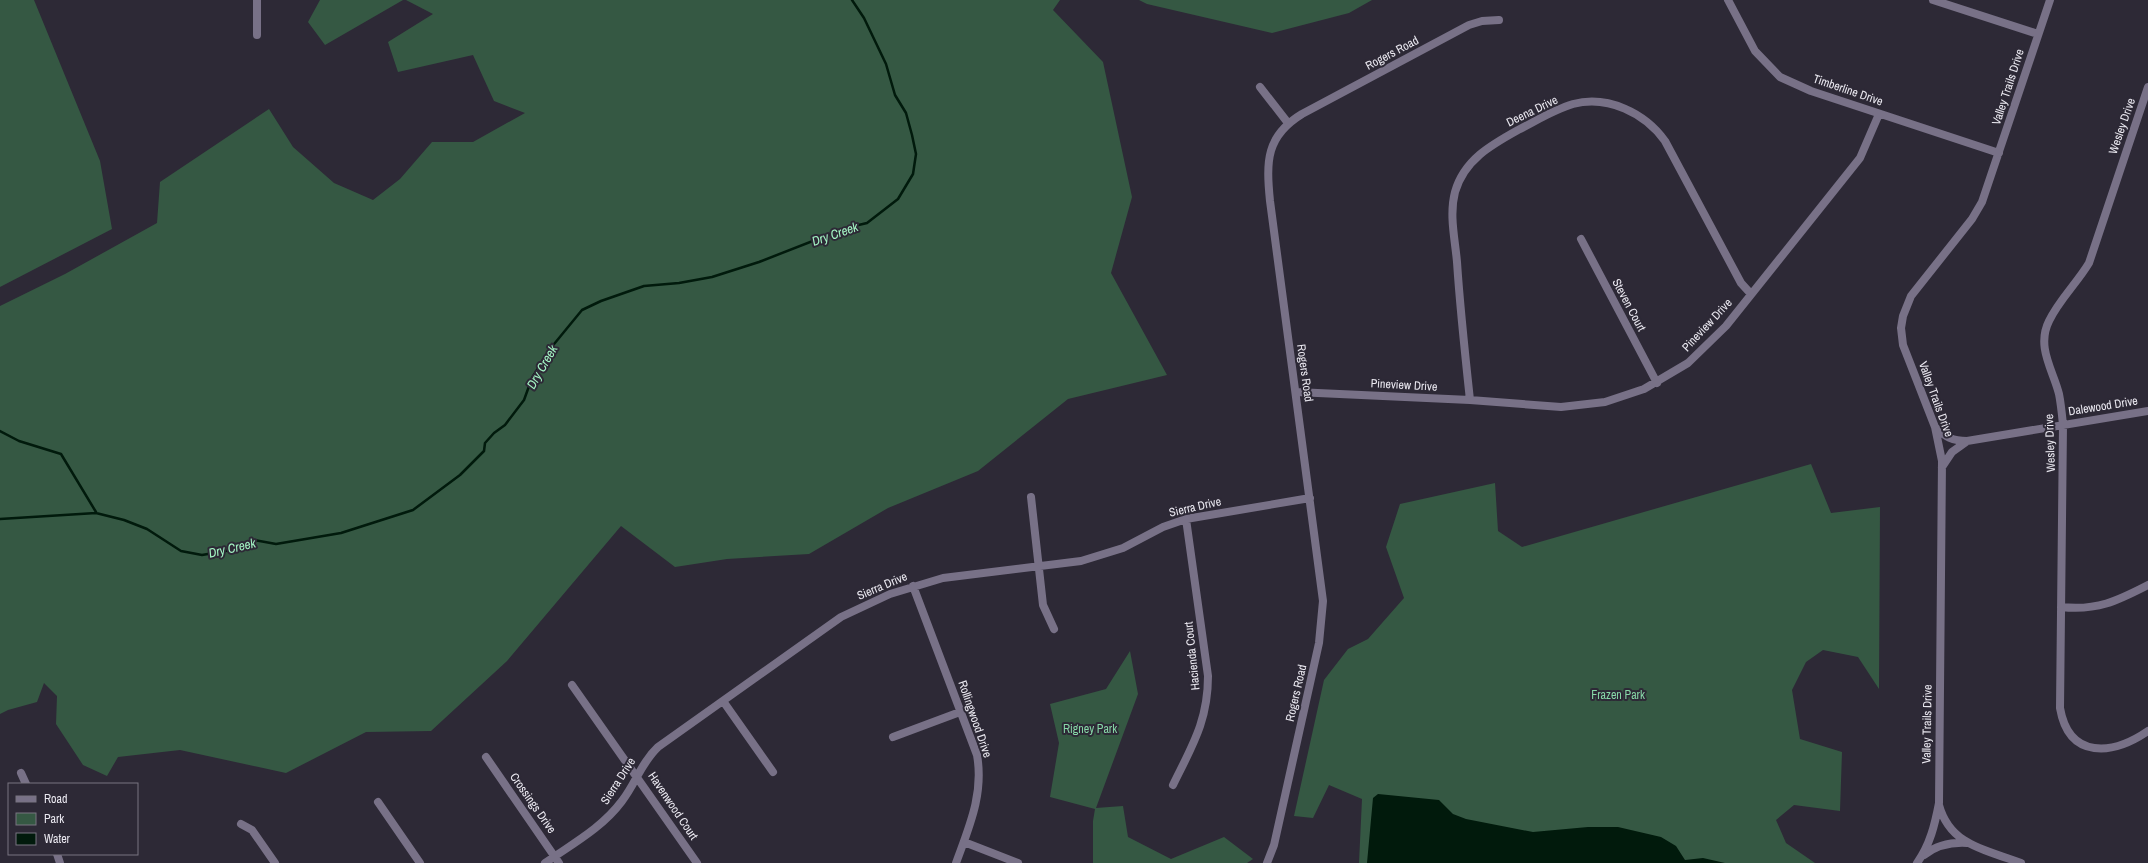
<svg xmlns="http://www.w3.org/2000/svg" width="2148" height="863" font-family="'Archivo Narrow',sans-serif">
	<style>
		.green { fill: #355843 }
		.water { fill: #011a0c }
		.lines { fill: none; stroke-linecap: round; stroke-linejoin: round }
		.stream { stroke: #011a0c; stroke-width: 2.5 }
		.street { stroke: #787187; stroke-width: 8 }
		.labels { text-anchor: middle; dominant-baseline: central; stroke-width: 4; stroke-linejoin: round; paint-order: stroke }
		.street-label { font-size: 12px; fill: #eae8f0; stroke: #2d2936 }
		.park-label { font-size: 12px; fill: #87d7a7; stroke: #2d2936 }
		.water-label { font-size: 13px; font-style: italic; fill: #a4f5c4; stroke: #2d2936 }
	</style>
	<rect width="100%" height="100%" fill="#2d2936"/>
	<!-- green -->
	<path class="green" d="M0,0H34L100,161L112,229L0,287Z
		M320,0H403L325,45L308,22Z
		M406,0H1060L1053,10L1103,62L1132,197L1111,273L1167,375L1068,399L978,471L888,508L809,554L727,559L675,567L621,526L507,661L431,731L366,732L286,773L180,750L118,757L107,776L83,765L56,724L57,696L44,683L37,702L8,710L0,714V306L65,274L157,223L160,182L269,109L293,147L334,183L373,200L400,179L432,142H473L525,113L494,101L473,55L398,72L388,42L433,14Z
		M1139,0H1372L1349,13L1272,33L1147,4Z
		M1811,464L1831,513L1880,507L1879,689L1858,657L1823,650L1806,662L1792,690L1800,739L1842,752L1840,811L1794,805L1776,820L1786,843L1815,863H1359L1362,799L1329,785L1313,818L1294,816L1324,680L1348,649L1368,639L1404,598L1386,547L1400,504L1495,483L1498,531L1522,547Z
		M1130,651L1138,694L1096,808L1123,806L1128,837L1171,859L1224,837L1253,859L1247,863H1093V821L1095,809L1050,797L1059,743L1050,704L1106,689Z"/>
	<!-- water -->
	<path class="water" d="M1378,794L1439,800L1453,814L1466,819L1533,832L1588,827H1618L1661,837L1676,846L1685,860L1703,858L1725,863H1367L1373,798Z"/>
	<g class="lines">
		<!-- stream -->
		<path class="stream" d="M0,431L19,441L61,454L96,512
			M0,519L96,513L124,520L147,529L181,551L202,555L237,549L254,540L276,544L341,533L413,510L460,475L484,451L485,443L494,433L505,425L524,400L532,378L550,349L582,310L601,301L644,286L679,283L712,277L759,262L846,228L867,223L898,199L913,174L916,154L912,135L906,113L895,95L886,64L864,18L852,0"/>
		<!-- street -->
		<path class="street" d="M1728,0L1755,51L1780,77L1811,91L1999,153
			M1933,0L2038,34
			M257,35V0
			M1260,87L1288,123
			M2148,87L2089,263C2077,283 2059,300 2049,321C2036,347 2053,370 2059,394C2061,404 2062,415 2063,425L2060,708C2069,760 2113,755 2148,731
			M1581,239L1657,383
			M1296,392L1470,400L1561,407L1605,402L1644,389L1688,363L1726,326L1860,158L1879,114
			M1470,400C1465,354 1460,308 1457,262C1455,239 1449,215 1455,192C1464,160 1491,145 1518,130C1536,121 1553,110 1573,104C1608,95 1645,113 1665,141L1741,283L1751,294
			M1936,428C1946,437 1952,441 1967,441L2148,411
			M1942,467L1952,452L1966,442
			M1031,497L1043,605L1054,629
			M913,586L977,755C984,794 969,827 956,863
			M2061,607C2097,611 2117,601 2148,585
			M572,685L697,863
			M723,701L773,772
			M893,737L960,712
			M486,757L559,863
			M21,773L26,784
			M1173,785C1192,746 1208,721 1208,676L1186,519
			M378,802L420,863
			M1939,805C1950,846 1987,850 2021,863
			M241,824L252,830L275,863
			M964,842L1018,863
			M57,854L60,863
			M1924,855C1937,845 1950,842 1967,843
			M545,863C572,844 602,828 622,801C636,783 641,763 658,747L841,617L890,594L943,578L1081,561L1123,548L1163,527L1186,519L1310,498
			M1267,863L1274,845L1319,643L1323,601L1270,201C1266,161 1266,136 1302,114L1469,25L1482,21L1499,20
			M1917,863C1930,845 1935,824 1939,803L1942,461L1935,427L1903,345L1901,328L1903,316L1911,296L1972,219L1982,202L2050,0"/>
	</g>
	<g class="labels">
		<!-- street labels -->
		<g class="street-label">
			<text transform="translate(1392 53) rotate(-28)">Rogers Road</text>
			<text transform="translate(2008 87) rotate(-72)">Valley Trails Drive</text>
			<text transform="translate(1848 90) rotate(19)">Timberline Drive</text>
			<text transform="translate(1532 111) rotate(-26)">Deena Drive</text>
			<text transform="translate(2122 126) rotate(-71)">Wesley Drive</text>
			<text transform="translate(1629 305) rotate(62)">Steven Court</text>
			<text transform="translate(1707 325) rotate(-47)">Pineview Drive</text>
			<text transform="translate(1305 373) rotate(82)">Rogers Road</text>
			<text transform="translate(1404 385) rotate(3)">Pineview Drive</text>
			<text transform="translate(1936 399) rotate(70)">Valley Trails Drive</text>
			<text transform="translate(2103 406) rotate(-9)">Dalewood Drive</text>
			<text transform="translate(2050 443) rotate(-92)">Wesley Drive</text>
			<text transform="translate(1195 507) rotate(-13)">Sierra Drive</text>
			<text transform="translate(882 586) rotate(-23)">Sierra Drive</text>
			<text transform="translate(1192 656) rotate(-96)">Hacienda Court</text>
			<text transform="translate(1296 693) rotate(-77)">Rogers Road</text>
			<text transform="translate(975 719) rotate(71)">Rollingwood Drive</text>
			<text transform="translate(1927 724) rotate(-89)">Valley Trails Drive</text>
			<text transform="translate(618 781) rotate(-57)">Sierra Drive</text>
			<text transform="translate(533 803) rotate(55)">Crossings Drive</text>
			<text transform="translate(673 806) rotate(56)">Havenwood Court</text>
		</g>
		<!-- park labels -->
		<g class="park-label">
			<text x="1618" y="695">Frazen Park</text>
			<text x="1090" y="729">Rigney Park</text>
		</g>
		<!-- water labels -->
		<g class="water-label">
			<text transform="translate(835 234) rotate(-19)">Dry Creek</text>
			<text transform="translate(542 367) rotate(-60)">Dry Creek</text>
			<text transform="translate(232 548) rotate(-13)">Dry Creek</text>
		</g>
	</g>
	<!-- legend -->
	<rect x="8" y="783" width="130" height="72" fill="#2d2936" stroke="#797580"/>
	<rect x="16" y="796" width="20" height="6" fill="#787187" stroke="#797580"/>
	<text x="44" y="803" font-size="12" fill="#eae8f0">Road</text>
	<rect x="16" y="813" width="20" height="12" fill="#355843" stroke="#797580"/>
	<text x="44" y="823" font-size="12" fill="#eae8f0">Park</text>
	<rect x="16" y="833" width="20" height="12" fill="#011a0c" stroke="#797580"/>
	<text x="44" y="843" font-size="12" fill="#eae8f0">Water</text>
</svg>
